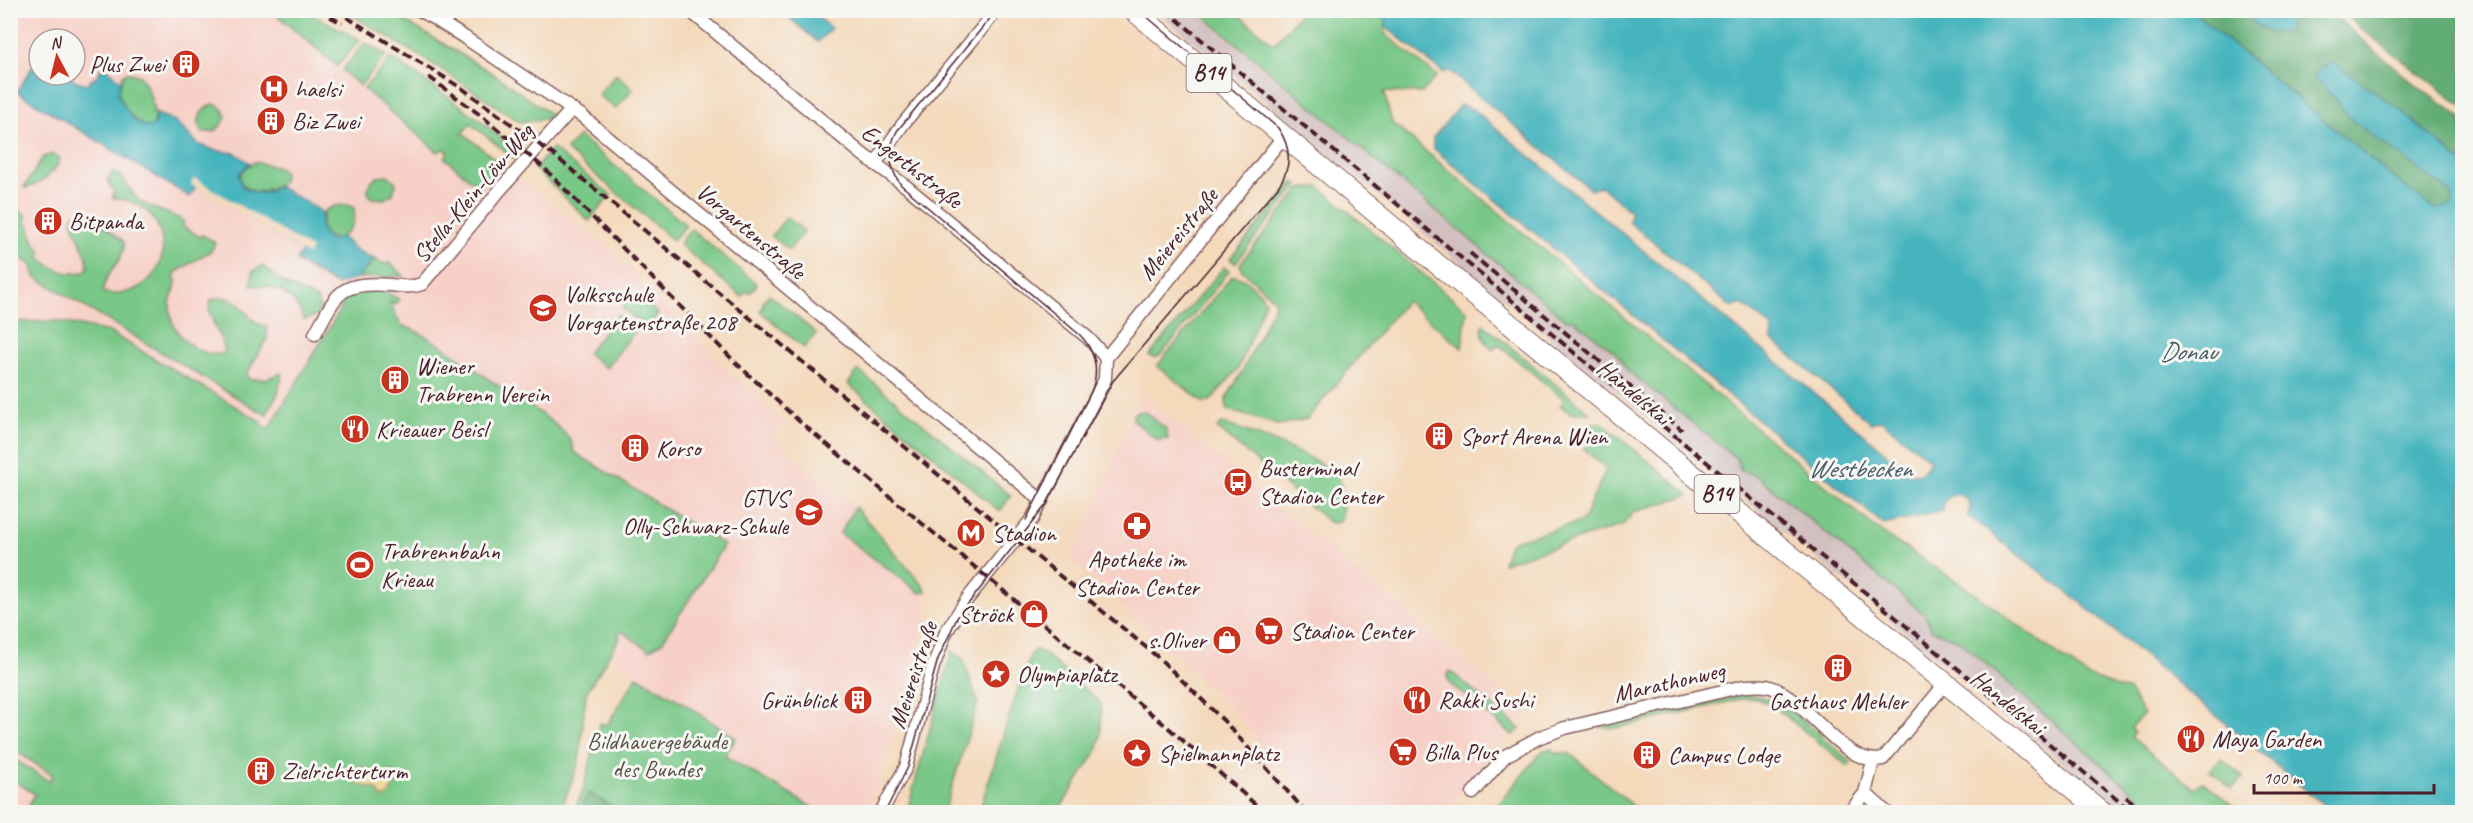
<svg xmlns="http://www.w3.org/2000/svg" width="2473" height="823" font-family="Caveat,sans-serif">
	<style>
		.built { fill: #f7d1c8; fill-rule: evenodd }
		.industrial { fill: #d2bfc0 }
		.green { fill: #79c888; stroke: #62745a; stroke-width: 1.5 }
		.forest { fill: #62ac74; stroke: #566650; stroke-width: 1.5 }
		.sand { fill: #eeda9e; stroke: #9c7c64; stroke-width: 1.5 }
		.water { fill: #45b4bd; stroke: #486a74; stroke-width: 1.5 }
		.pier { fill: #f4d9bb }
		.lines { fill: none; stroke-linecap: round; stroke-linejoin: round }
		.minor-casing { stroke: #86605d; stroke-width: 15 }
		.primary-casing { stroke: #86605d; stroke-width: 22 }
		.minor { stroke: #fff; stroke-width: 12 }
		.primary { stroke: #fff; stroke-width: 20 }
		.tram { stroke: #4a1f2b; stroke-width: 1.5 }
		.rail { stroke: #4a1f2b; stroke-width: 4; stroke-dasharray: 9 4.5; stroke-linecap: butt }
		.labels { text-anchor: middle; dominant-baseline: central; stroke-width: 6; stroke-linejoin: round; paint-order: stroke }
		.shield { fill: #f6f6f2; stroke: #7e6067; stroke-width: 1.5 }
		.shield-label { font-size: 22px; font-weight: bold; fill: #4a1f2b }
		.poi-label { font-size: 24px; fill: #4a1f2b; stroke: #f6f6f2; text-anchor: start }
		.street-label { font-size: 24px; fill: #4a1f2b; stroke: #f6f6f2 }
		.park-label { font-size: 24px; fill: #585247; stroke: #f6f6f2 }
		.water-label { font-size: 26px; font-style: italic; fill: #485b65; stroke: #f6f6f2 }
	</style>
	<rect width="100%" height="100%" fill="#f6f6f2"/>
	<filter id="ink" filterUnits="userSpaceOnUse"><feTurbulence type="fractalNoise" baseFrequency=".0167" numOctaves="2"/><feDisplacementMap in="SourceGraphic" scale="12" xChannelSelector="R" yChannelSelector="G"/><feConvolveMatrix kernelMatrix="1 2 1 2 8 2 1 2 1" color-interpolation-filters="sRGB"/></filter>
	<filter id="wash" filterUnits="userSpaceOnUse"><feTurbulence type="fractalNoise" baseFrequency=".008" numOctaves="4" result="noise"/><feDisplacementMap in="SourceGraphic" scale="24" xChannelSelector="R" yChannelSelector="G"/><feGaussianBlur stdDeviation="1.35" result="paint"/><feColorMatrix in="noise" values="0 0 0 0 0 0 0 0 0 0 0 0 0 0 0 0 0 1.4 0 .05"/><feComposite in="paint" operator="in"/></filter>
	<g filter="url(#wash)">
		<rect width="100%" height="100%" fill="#f4d9bb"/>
		<!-- built -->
		<path class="built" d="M11,11H272L480,188L501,164L609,248L711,355L784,423L772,437L855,507L927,592L929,603L887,756L870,804L864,812H820L725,756L736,738L683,703L637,676L493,564L11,331ZM39,39H75V75H39Z
			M1141,394L1527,712L1444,812H1324L1214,691L1072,560Z
			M10,748L53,775L31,812H11Z"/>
		<!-- industrial -->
		<path class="industrial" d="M1156,11H1195L1566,320H1573L1617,355L1627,370L1736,458L1741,471L1757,476L1924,614L1932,630L1960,641L2156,812H2124L2105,798Z"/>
		<!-- green -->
		<path class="green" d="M272,11H306L360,40L337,66Z
			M345,11H388L492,73L553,116L552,118L520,122L436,66Z
			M1198,11H1234L1274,44L1302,11H1373L1386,21L1385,34L1437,76L1422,93L1384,92L1392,123L1882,533L1973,592L2087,676L2129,691L2143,714L2131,728L2135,732L2131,737L2195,789L2202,781L2241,812H2156L1960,641L1932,630L1924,614L1757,476L1741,471L1736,458L1627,370L1617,354L1574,320H1566Z
			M365,43L386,55L360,86L342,70Z
			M391,58C414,74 511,136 517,158L516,160L470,123L463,133L501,164L480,188L445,158L448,152L445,148L438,152L364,89Z
			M127,72L140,76C150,89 155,108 155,124L151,127C132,126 126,109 118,93L123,75Z
			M616,74L633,89L616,109L598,95Z
			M214,104L223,109L226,118L216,131L204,133L200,130C196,117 202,108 214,104Z
			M579,136L686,225L673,240L566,150Z
			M552,148L611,195L589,221L535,169Z
			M53,154L60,158C58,171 37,187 24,188L43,157Z
			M256,162L279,168L284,173L283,181C270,191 254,198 241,183C238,171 246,165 256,162Z
			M111,173C126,173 127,190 137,198C149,210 169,210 184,222L182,226L200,237L202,235L215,242L212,250L175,273C174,276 176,279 176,282C176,289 170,298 170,305C169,334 196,357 223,354L225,350L209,312L211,300C244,289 243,323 267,327V339L246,375L249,379H265L283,373L278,393L266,415L35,277L32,265L11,252V212L12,208L26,215V225H29L33,240L42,253L39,257C51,268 67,276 84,272L88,267L87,258L72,221L75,213L84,212L93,216L124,242C126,261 103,273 103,292C111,295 122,294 131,291C183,271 167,199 112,198L114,191L107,180Z
			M388,175L396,183L393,194L384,199L371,198L368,193C367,181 376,175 388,175Z
			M1294,182L1298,185L1235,263L1230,259Z
			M1319,187L1467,311L1462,348L1406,301L1307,419L1278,425L1227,410L1226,399L1242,372L1275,304L1274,300L1242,270L1240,264L1300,189Z
			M349,205L354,208C357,222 349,233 337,239L326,236L321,227L324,211L334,206Z
			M787,217L804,231L789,250L771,236Z
			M691,229L757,284L751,292H746L742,297L679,244Z
			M374,259L387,265L389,262L404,276L358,278L359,274L367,270Z
			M263,266L286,285L316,298L320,308L316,316L304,320C297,297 275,283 251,286L253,271Z
			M1224,267L1229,271L1161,355L1155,358L1149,356Z
			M1232,276C1243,275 1261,292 1265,302L1238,369L1210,401L1204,403L1157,366Z
			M361,290L382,291L400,299L396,305L390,302L401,325C438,338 467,365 499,386C523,403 551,417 570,439C573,444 573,447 574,452L724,545L662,642L649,650L621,631L618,635L620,637L586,693L579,762L560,812H30L26,810L35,794L11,779L10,757L49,781L53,775L11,748V322L57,321L109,332L262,422L261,424L269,429L343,305L341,301L343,296Z
			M633,294L658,314L648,328L622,308Z
			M769,294L816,333L804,348L760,311L763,307V302Z
			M618,315L637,329L606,368L587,353Z
			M1483,324L1590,413H1571L1560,406L1565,400L1498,344L1493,350C1484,342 1481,336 1483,324Z
			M858,370L1011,496L1001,510H998L848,384Z
			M1144,411L1166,429L1168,439L1157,440L1133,420L1134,413Z
			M1594,423H1602L1689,495L1634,512L1623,525L1503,563L1508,546L1514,541L1583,521L1606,469L1584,449L1595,435L1588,429Z
			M1221,424C1239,426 1331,463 1339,478C1344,488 1343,510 1341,520L1335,523L1329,522L1217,428Z
			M855,507L924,587L927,592L920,593L840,533Z
			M1036,650L1043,653L1101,703V734L1097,751L1058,812H979L1016,695L1032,652Z
			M952,651L963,659L978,703L944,812H909L907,811Z
			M1450,671L1520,729L1513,735L1449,683L1447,675Z
			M637,676L683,703L736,738L725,756L820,812H574L584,787L600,723L607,725Z
			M1740,694C1781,692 1821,737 1852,763L1848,766L1773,706L1757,699H1740L1617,728L1597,727Z
			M1551,749L1556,753H1569L1641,812H1492L1537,757L1544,750Z
			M2221,759L2243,777L2232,789L2210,771Z"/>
		<!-- forest -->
		<path class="forest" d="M2192,11H2240L2259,26L2287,14L2283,11H2328L2418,87L2462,118V163L2402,111L2334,63L2353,121L2443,186L2452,194L2453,204L2447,208L2435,209L2396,180Z
			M2342,11H2462V106L2361,29Z
			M588,793L622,812H579Z"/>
		<!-- sand -->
		<path class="sand" d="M360,767L367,769L376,779H381L385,774L393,772L400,781L394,785L388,796L382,798L376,789C366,785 352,787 351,774Z"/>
		<!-- water -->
		<path class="water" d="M781,11H810L831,28L818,42Z
			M1373,11H2192L2396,180L2435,209L2447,207L2453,204L2452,194L2353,121L2315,77L2316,69L2334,63L2402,111L2462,163V812H2332L2082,604L1968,516L1970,506C1964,489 1943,492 1943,511L1884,525L1433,148V138L1460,105L1473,109L1897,462L1894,465C1907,476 1923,480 1930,460L1881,420L1871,423L1771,339L1772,328L1742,304L1732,308L1629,222L1631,212L1601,186L1591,190L1448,70L1444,73L1387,28L1386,21Z
			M2240,11H2283C2290,16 2290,23 2288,31C2269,39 2254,22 2240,11Z
			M35,62L39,64V75H71L74,80L86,84L98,75L101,68L108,69L121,81L118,94C126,109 132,125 151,127L155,124V113L175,121L198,144L214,150L235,153L250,163L239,174L242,186C255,196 266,194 279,186C292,197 310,201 322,213C320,225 319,233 331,240L342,237L356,250L374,259C371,263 359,276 358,278L336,285L296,261L302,251L196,186L190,197L17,92Z"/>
		<!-- pier -->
		<path class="pier" d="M194,178L311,249L307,255L191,184Z"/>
	</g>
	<g filter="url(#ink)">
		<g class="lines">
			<!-- minor casing -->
			<g class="minor-casing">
				<path id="minor" d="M420,10L464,37L582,116L1042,501
					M689,10L862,154L907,187L1088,338L1106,358
					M875,164L903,124L997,10
					M315,334C337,294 338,281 390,285C401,286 411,288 422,284L500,190L572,109
					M1106,358L1284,136
					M1473,793L1505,756L1540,737L1565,728L1744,686C1751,686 1760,685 1767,686C1806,695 1842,768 1883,759L1945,684
					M1865,793L1886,812
					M881,812L906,767L933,667L946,632L968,598L1032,519L1105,379L1106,358
					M1850,812L1865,793L1873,761"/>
			</g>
			<!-- primary casing -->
			<g class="primary-casing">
				<path id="primary" d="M1133,10L1425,254L2102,812"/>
			</g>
			<!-- minor -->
			<use href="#minor" class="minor"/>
			<!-- primary -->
			<use href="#primary" class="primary"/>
			<!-- tram -->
			<path class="tram" d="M997,10L897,131C887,150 888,167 901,185L1080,335C1096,352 1100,370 1091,392L1026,520
				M885,812L908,767L938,659L957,618L1046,505L1113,381L1278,187C1292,167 1292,148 1278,128L1139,10"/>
			<!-- rail -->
			<path class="rail" d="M318,10L342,23
				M335,10L463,89L555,156L1160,659L1225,722L1306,812
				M1166,10L1584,361L2132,812
				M429,77L483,117L545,169L736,363L800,422L1171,730L1264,812
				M1470,253L1682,430
				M2126,797L2145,812"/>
		</g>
	</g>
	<!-- icons -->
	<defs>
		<g id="building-disc" transform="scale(1.5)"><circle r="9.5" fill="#c8321e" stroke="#f6f6f2"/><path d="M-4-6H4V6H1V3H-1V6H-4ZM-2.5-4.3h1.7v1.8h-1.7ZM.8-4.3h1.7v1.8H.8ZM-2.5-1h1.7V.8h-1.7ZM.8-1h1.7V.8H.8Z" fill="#fff"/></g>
		<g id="hospital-disc" transform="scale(1.5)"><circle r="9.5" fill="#c8321e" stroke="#f6f6f2"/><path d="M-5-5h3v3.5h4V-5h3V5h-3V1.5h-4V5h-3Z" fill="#fff"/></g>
		<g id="school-disc" transform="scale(1.5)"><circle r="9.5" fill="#c8321e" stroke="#f6f6f2"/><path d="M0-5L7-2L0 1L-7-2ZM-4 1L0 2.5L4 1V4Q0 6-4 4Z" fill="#fff"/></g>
		<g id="restaurant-disc" transform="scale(1.5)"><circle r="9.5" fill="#c8321e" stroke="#f6f6f2"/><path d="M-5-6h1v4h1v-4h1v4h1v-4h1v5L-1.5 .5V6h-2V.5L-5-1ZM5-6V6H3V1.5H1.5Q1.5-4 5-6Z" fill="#fff"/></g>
		<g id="bus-disc" transform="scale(1.5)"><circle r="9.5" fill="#c8321e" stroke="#f6f6f2"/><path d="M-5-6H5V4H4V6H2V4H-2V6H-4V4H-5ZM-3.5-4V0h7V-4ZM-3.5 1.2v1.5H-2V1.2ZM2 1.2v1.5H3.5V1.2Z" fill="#fff"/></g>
		<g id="pharmacy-disc" transform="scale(1.5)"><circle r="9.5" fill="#c8321e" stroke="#f6f6f2"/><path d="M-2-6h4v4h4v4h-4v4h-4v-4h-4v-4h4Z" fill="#fff"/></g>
		<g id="metro-disc" transform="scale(1.5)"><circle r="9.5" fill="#c8321e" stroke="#f6f6f2"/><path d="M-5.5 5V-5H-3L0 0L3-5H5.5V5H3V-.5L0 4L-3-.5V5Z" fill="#fff"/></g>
		<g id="stadium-disc" transform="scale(1.5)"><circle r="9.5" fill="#c8321e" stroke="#f6f6f2"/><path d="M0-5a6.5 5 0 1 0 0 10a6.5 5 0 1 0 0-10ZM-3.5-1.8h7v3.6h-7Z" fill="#fff"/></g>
		<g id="shop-disc" transform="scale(1.5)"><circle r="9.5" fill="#c8321e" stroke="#f6f6f2"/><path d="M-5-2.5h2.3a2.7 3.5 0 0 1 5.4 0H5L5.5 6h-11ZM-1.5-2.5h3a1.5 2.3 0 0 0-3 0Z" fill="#fff"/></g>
		<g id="supermarket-disc" transform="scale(1.5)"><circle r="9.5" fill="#c8321e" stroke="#f6f6f2"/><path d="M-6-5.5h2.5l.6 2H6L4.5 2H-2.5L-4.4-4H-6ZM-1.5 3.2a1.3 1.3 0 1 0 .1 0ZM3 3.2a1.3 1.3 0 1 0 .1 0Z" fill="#fff"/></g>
		<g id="sight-disc" transform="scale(1.5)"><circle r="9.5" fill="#c8321e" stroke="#f6f6f2"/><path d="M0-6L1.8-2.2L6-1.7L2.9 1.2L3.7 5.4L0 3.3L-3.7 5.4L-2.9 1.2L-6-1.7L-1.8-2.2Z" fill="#fff"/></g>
	</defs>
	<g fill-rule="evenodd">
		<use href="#building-disc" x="186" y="64"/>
		<use href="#hospital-disc" x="274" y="89"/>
		<use href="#building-disc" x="271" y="121"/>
		<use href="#building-disc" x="48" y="221"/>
		<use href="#school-disc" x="543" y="308"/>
		<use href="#building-disc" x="395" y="380"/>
		<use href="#restaurant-disc" x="355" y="429"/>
		<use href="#building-disc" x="1439" y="436"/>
		<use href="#building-disc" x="635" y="448"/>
		<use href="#bus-disc" x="1238" y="482"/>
		<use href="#school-disc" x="809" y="512"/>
		<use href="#pharmacy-disc" x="1137" y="526"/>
		<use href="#metro-disc" x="971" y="533"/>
		<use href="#stadium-disc" x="360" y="565"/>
		<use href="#shop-disc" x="1034" y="614"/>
		<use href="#supermarket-disc" x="1269" y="631"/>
		<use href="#shop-disc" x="1227" y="640"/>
		<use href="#building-disc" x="1838" y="668"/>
		<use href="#sight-disc" x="996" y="674"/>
		<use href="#building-disc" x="858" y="700"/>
		<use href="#restaurant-disc" x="1417" y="700"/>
		<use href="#restaurant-disc" x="2191" y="739"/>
		<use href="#supermarket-disc" x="1403" y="752"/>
		<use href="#sight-disc" x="1137" y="753"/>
		<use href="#building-disc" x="1647" y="755"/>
		<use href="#building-disc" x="261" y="771"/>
	</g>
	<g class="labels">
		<!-- shield labels -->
		<g class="shield">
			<rect x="1186.5" y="54" width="45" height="38" rx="4.5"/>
			<rect x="1694.5" y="475" width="45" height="38" rx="4.5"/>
		</g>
		<g class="shield-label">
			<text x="1209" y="73">B14</text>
			<text x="1717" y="494">B14</text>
		</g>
		<!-- poi labels -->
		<g class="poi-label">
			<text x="165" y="64" text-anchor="end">Plus Zwei</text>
			<text x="295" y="89">haelsi</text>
			<text x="292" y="121">Biz Zwei</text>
			<text x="69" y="221">Bitpanda</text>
			<text x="564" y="294">Volksschule<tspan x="564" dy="28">Vorgartenstraße 208</tspan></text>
			<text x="416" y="366">Wiener<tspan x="416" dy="28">Trabrenn Verein</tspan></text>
			<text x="376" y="429">Krieauer Beisl</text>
			<text x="1460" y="436">Sport Arena Wien</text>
			<text x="656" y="448">Korso</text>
			<text x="1259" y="468">Busterminal<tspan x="1259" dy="28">Stadion Center</tspan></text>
			<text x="788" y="498" text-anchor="end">GTVS<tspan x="788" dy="28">Olly-Schwarz-Schule</tspan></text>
			<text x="992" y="533">Stadion</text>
			<text x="381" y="551">Trabrennbahn<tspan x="381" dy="28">Krieau</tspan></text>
			<text x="1137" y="559" text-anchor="middle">Apotheke im<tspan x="1137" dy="28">Stadion Center</tspan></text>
			<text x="1013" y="614" text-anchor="end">Ströck</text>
			<text x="1290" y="631">Stadion Center</text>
			<text x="1206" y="640" text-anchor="end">s.Oliver</text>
			<text x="1017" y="674">Olympiaplatz</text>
			<text x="837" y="700" text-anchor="end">Grünblick</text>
			<text x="1438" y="700">Rakki Sushi</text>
			<text x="1838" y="701" text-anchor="middle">Gasthaus Mehler</text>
			<text x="2212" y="739">Maya Garden</text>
			<text x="1424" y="752">Billa Plus</text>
			<text x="1158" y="753">Spielmannplatz</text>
			<text x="1668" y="755">Campus Lodge</text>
			<text x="282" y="771">Zielrichterturm</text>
		</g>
		<!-- street labels -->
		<g class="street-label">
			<text transform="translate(912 166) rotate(38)">Engerthstraße</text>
			<text transform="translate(473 193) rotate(-50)">Stella-Klein-Löw-Weg</text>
			<text transform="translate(751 231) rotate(40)">Vorgartenstraße</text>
			<text transform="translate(1178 234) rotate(-51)">Meiereistraße</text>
			<text transform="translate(1634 392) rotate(40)">Handelskai</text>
			<text transform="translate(913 675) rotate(-72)">Meiereistraße</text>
			<text transform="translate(1669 682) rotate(-13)">Marathonweg</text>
			<text transform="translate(2008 702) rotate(39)">Handelskai</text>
		</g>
		<!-- park labels -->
		<g class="park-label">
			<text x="657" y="741">Bildhauergebäude<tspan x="657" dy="28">des Bundes</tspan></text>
		</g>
		<!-- water labels -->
		<g class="water-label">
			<text x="2188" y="351">Donau</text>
			<text x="1860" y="468">Westbecken</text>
		</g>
	</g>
	<!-- margin -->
	<rect width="2473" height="823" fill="none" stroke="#f6f6f2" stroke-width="36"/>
	<!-- north arrow -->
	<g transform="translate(57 57) rotate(353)"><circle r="28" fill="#f6f6f2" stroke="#b1a0a2" stroke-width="1.5"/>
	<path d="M0-4.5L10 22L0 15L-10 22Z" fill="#c8321e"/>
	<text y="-9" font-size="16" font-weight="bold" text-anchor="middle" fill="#4a1f2b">N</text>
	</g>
	<!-- scale -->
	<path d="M2254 784v9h180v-9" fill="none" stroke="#4a1f2b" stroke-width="3"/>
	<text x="2263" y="784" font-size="18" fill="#4a1f2b" stroke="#f6f6f2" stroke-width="4.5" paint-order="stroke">100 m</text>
</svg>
